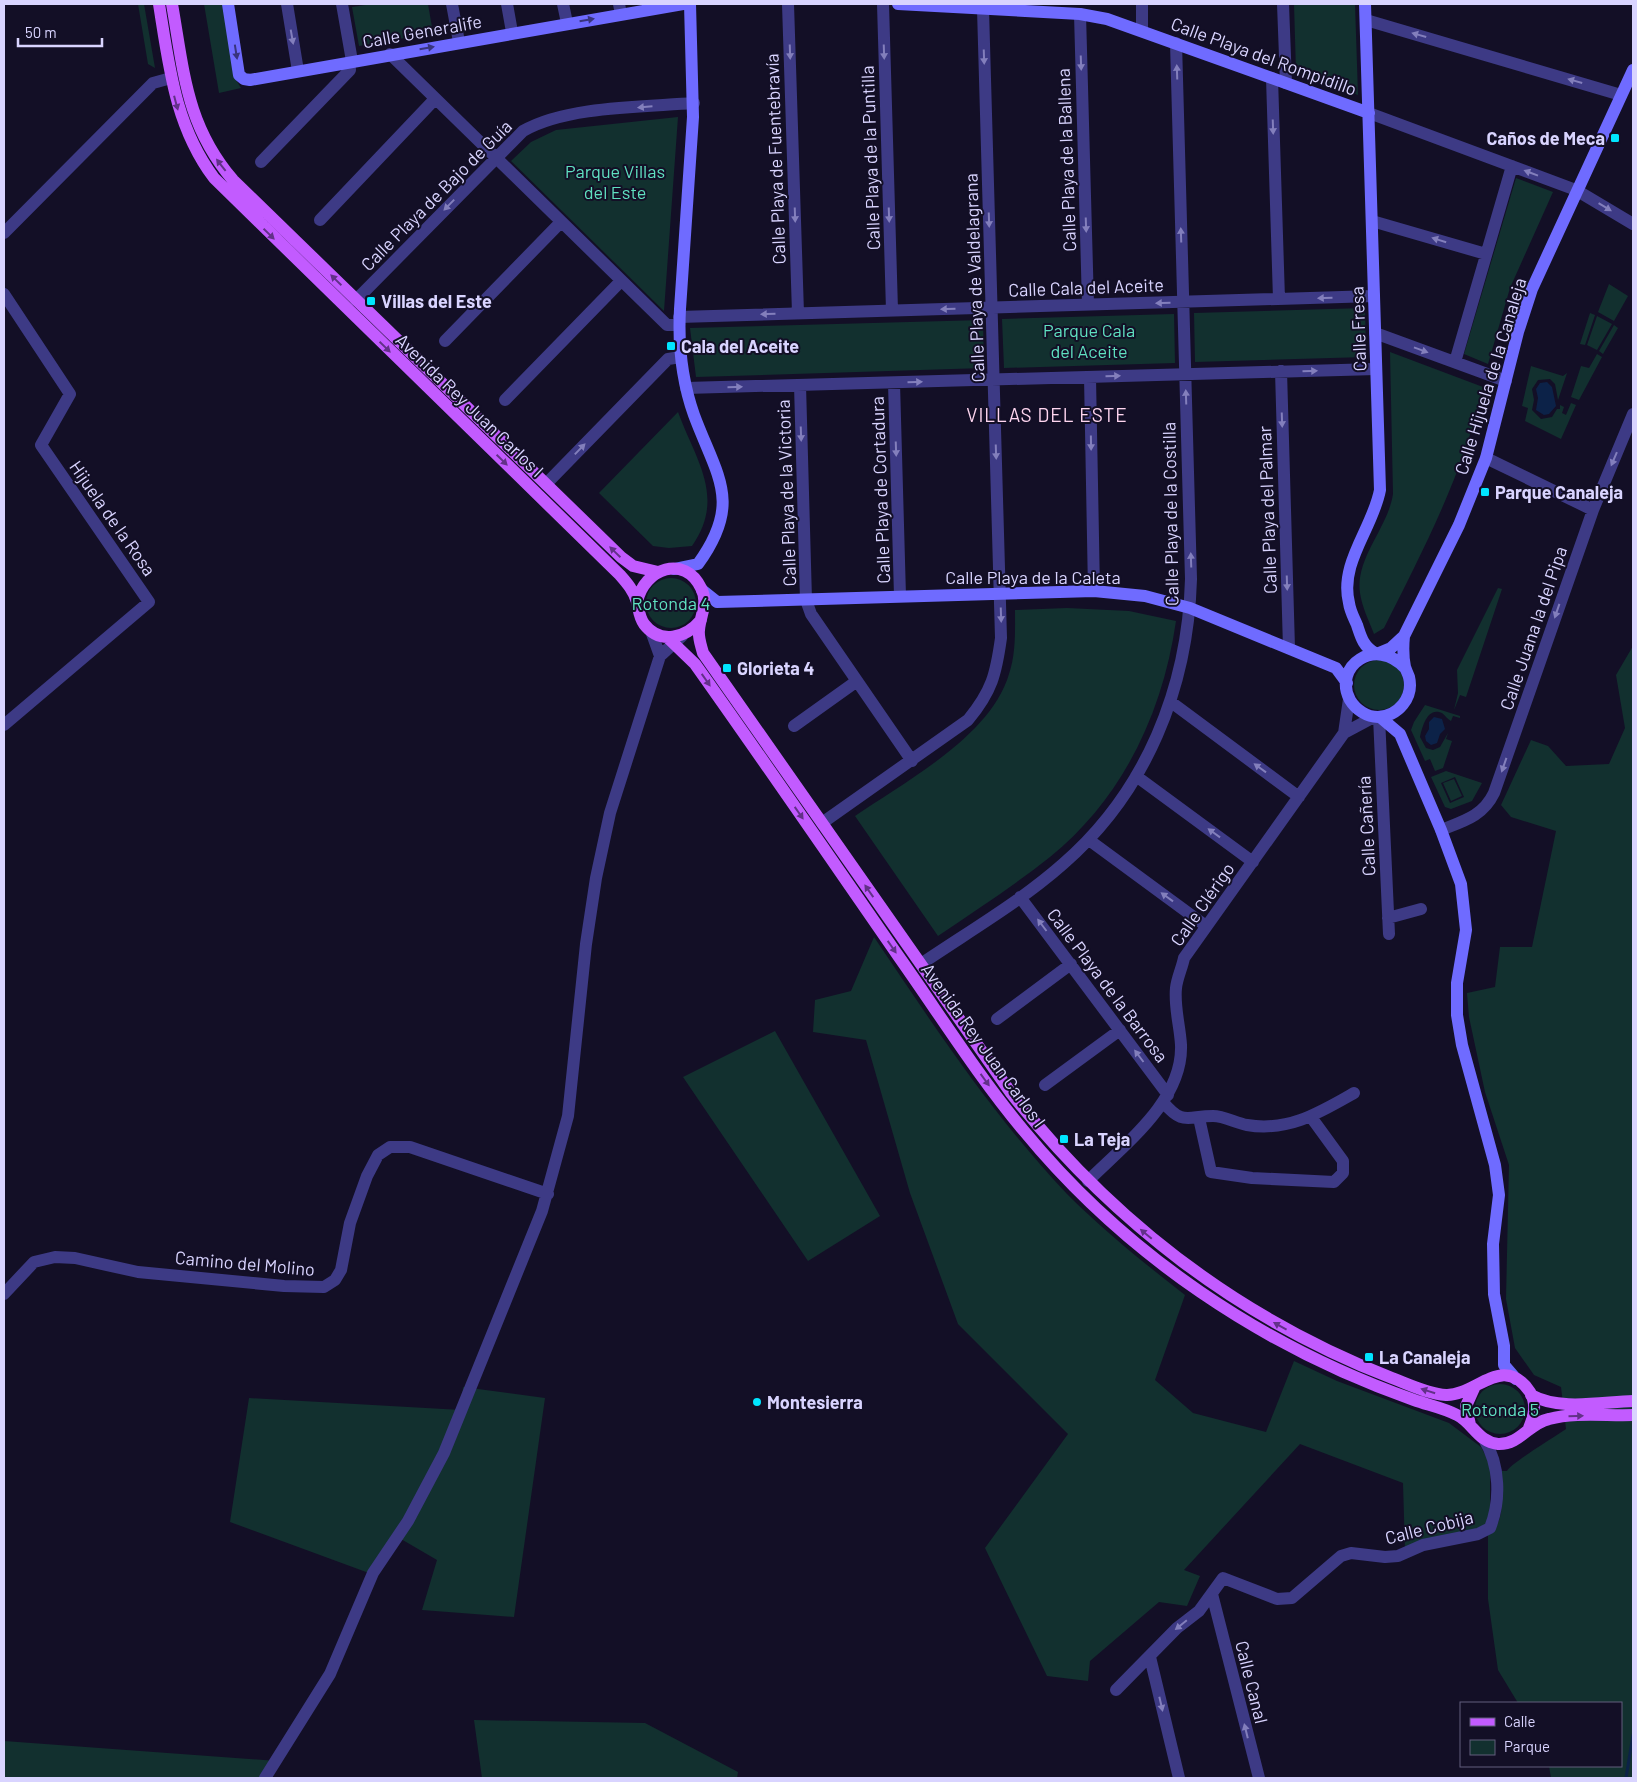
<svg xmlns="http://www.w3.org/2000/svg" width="1637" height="1782" font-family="Barlow,sans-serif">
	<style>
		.green { fill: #12302f; fill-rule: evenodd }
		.water { fill: #0c2248 }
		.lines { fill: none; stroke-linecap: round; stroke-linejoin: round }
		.stream { stroke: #0c2248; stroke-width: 3 }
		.street { stroke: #3d3a85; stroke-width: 12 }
		.secondary { stroke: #6f6bff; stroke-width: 12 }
		.primary { stroke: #c25bff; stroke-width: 12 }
		.oneway { fill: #38347d }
		.oneway2 { fill: #837fbc }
		.oneway3 { fill: #623188 }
		.poi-dot { fill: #00e5ff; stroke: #130f26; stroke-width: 2 }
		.labels { text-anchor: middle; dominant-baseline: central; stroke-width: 4; stroke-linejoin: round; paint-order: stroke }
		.street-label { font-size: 18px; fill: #d9d4ff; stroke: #130f26 }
		.poi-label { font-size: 18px; font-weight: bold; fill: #d9d4ff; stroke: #130f26; text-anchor: start }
		.park-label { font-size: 18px; fill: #5fe0c0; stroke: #130f26 }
		.neighbourhood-label { font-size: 19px; letter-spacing: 1px; fill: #ffd6f0; stroke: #130f26 }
	</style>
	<rect width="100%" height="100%" fill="#130f26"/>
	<!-- green -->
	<path class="green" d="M138,4H144L155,68L148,64Z
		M204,4H223L235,78L241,88L219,93Z
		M372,4H428L433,33L359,46L352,7Z
		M1294,4H1355L1358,95L1296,72Z
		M678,117L664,311L511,161L531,142L556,130Z
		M1516,178L1553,192L1510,288L1488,364L1464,354Z
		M1609,284L1628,296L1614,321L1598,312Z
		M1365,308L1366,357L1195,362L1194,313Z
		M1590,313L1595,315L1585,345L1580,344Z
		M1174,314L1175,363L1004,368L1002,319Z
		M1597,316L1612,324L1597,350L1587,345Z
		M983,320L984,368L696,377L690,328Z
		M1614,325L1618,328L1603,354L1599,351Z
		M1390,352L1483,387C1463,475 1424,548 1384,628L1374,634C1369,621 1362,607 1360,593C1355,558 1388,528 1393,494Z
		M1597,354L1602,357L1579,400L1571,397L1581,366L1589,368Z
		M1531,366L1563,376L1567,373L1558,400L1555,384L1550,379L1538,380L1532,389L1534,400L1532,410L1541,419L1552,417L1557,409H1560V405L1564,407L1562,413L1566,415L1571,403L1576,405L1561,439L1525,421L1528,408L1522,406Z
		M678,412C696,461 726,497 692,546L669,548L653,546L599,493Z
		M646 603a25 25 0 1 1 50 0a25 25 0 1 1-50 0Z
		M1498,588L1502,589L1466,697L1460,695L1454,710L1458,693L1457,670Z
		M1067,608L1129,611L1176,621C1163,712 1123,798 1050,857C1015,885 976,910 938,936L855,816C906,781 991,736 1009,674C1016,654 1015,631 1015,610Z
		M1633,646V1778H1551L1549,1766H1621V1703H1518L1498,1670L1488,1599V1533C1507,1525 1501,1490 1502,1471H1507C1510,1464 1556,1436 1566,1429L1561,1387L1534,1375L1515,1348L1506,1299L1509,1165L1485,1092L1469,1017L1467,993L1495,987L1500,947H1532L1556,831L1511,817L1501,805L1531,740L1548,746L1566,766L1609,764L1625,728L1616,675Z
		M1354 685a25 25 0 1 1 50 0a25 25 0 1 1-50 0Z
		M1425,705L1460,716V718L1453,716L1451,721C1447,719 1446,716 1442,713C1427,706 1422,728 1420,737L1426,748L1433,750L1440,747L1448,733L1446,739L1452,741L1443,768L1435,771L1430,759L1425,761L1411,730L1414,722Z
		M1446,771L1482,783L1472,801L1451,809L1445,807L1431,777ZM1455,777L1464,797L1450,803L1441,783Z
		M1454,779L1462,796L1451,801L1443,783Z
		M874,937C934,1026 993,1116 1067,1194C1104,1231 1144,1263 1185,1295L1155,1380L1193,1413L1266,1432L1294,1361L1337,1381L1449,1423L1481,1447L1490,1464V1515L1485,1526L1405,1550L1403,1483L1300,1444L1184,1570L1200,1576L1187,1606L1159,1602L1090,1661L1088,1681L1047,1676L985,1548L1068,1434L958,1324L910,1193L866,1040L813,1032L815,1000L851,991Z
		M775,1031L880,1216L808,1261L683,1077Z
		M1475 1409a25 25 0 1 1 50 0a25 25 0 1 1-50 0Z
		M463,1387L545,1398L514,1617L422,1610L437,1560L401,1539L377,1576L230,1522L249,1398L461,1410Z
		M474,1720L645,1723L738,1772L737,1778H482Z
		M4,1741L277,1761L266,1778H4Z"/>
	<!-- water -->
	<path class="water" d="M1547,382L1552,387L1556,406L1549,414L1544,415L1536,410L1538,398L1536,389L1540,383Z
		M1434,717L1442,719L1445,729L1440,734L1437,743L1431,745L1426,741L1425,736L1429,729V722Z"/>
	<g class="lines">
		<!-- stream -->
		<path class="stream" d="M1626,1778L1633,1735"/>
		<!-- street -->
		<path class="street" d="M287,4L298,71
			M342,4L352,61
			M452,4L459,42
			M507,4L512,32
			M563,4L567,23
			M619,4L621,14
			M788,4L798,313
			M883,4L892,310
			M1283,4L1286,83
			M1080,14L1088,305
			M1366,20L1621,95
			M1142,30V4
			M390,54L667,325H679
			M1272,78L1279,299
			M1369,113L1576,190L1633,224
			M261,162L350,70L349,62
			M320,220L435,99
			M1372,221L1486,254
			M4,233L153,83L171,78
			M4,294L70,394L41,445L149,602L4,725
			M356,300L523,131C566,106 643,107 694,103
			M679,317L1374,296
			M1375,333L1506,381
			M445,341L561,222
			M1455,362L1512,166
			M1281,371L1289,648
			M1090,377L1094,591
			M894,383L900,596
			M800,385L806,600L811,614L912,761
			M686,388L1376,369
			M505,400L621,281
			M1486,458L1593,510
			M546,484L668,359L681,357
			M651,631L660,656
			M1171,702L1299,797
			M1379,717L1389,934
			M794,726L857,681
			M1344,733L1349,699
			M1136,776L1253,862
			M822,823L968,720C992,691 996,674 1001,638L983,9
			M1441,830C1464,821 1483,816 1494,793L1593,510L1633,414
			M1089,840L1206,926
			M1020,897L1168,1095
			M1388,918L1421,909
			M921,964C968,932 1020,902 1063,864C1146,792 1188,688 1191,579L1176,43
			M997,1019L1071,964
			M1045,1085L1120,1030
			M1163,1102C1183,1126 1187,1116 1213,1116C1224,1116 1236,1123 1247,1125C1288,1132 1319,1113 1354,1093
			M1199,1118L1211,1172L1252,1178L1334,1182L1343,1173V1161L1311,1117
			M1088,1181C1124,1145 1183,1101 1181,1045C1180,1026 1174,1007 1176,988C1177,978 1182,968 1184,958L1344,733L1374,717
			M4,1294L34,1262L55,1257L75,1258L138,1272L284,1286L324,1287L335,1280L341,1270L350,1223L367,1176L378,1155L390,1147H410L548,1194
			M1212,1594L1259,1778
			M1150,1657L1179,1778
			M1116,1690L1177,1628L1199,1611L1223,1578L1277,1599L1292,1598L1341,1556L1351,1553L1385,1557L1398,1556L1423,1545L1478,1534L1490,1528C1501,1500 1500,1465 1484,1439
			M265,1778L330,1674L373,1573L408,1521L444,1453L542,1211L568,1116L586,944L596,878L610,813L660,656L682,636"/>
		<!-- secondary -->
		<path class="secondary" d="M228,4L239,75L244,79L250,80L683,4
			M898,4L1080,14L1107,19L1369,113
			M1365,4L1380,490C1373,528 1339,563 1349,603C1350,611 1354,618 1357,625C1361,637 1363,646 1375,653
			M674,569L698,564C743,502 717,477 694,415C682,381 678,345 680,309L693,117L690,4
			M702,590L717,602L1094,591L1145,596L1190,608L1336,668L1347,683
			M1404,636C1403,646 1403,657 1405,667C1406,670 1408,674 1409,677C1414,698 1398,716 1378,717C1367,717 1356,710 1350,700C1332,666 1376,636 1405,668
			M1379,653L1391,648L1404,636L1459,525L1486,458L1518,332L1532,289L1633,70
			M1380,717L1400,734L1441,830L1461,884L1466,930L1457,983V1015L1462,1045L1495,1165L1499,1195L1493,1244L1494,1294L1504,1346V1365L1516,1379"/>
		<!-- primary -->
		<path class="primary" d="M159,4C169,66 175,126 214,178L620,575C627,583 634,591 637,602C639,610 639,617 644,624C660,645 686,638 701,620
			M172,4C184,72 186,125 233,180L621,557L633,566L658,572
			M637,602C644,568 685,554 701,588C709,603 700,615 699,630C698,638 701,645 703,653L1011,1093C1112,1221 1240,1319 1392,1378C1408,1384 1428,1394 1446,1395C1476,1396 1503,1352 1530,1392C1537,1404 1534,1416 1529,1428
			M667,637L695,664C764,761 831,859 899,957C940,1015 978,1076 1024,1131C1126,1255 1263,1347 1414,1400C1428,1405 1444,1408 1457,1415C1473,1423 1478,1442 1498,1444C1520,1445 1529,1423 1549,1419C1575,1412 1606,1416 1633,1415
			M1531,1395C1560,1411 1601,1402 1633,1401
			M1470,1425L1466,1406L1475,1386"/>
	</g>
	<!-- one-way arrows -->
	<defs><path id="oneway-solid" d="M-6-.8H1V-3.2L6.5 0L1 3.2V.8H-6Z" transform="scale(1.25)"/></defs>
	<g class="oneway">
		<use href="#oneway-solid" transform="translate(587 20) rotate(-10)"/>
		<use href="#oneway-solid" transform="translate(427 48) rotate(-10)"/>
		<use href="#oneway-solid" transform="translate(236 52) rotate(81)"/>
	</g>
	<g class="oneway2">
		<use href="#oneway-solid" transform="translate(1419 35) rotate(-164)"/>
		<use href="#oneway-solid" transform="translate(292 37) rotate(80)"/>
		<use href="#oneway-solid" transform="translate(790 52) rotate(88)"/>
		<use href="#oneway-solid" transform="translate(884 52) rotate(88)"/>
		<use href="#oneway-solid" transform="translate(984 57) rotate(88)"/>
		<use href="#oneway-solid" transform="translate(1081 63) rotate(88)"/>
		<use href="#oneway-solid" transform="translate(1177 72) rotate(-92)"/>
		<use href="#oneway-solid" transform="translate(1575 81) rotate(-164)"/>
		<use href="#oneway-solid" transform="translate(645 107) rotate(175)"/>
		<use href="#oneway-solid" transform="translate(1273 127) rotate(88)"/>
		<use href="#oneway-solid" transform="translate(1531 173) rotate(-159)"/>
		<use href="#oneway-solid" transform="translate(449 205) rotate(134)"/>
		<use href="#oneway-solid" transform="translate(1605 207) rotate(31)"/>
		<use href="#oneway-solid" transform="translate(795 215) rotate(88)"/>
		<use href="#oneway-solid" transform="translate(889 215) rotate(88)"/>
		<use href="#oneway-solid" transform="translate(989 220) rotate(88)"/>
		<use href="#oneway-solid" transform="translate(1086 225) rotate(88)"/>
		<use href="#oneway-solid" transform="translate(1181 235) rotate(-92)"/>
		<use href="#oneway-solid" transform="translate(1439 240) rotate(-163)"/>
		<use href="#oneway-solid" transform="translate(1325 298) rotate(178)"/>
		<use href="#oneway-solid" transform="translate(1163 303) rotate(178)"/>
		<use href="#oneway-solid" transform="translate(948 309) rotate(178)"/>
		<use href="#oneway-solid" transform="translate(768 314) rotate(178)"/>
		<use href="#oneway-solid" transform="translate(1421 350) rotate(20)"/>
		<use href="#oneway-solid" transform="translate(1310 371) rotate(-2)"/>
		<use href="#oneway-solid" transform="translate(1113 376) rotate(-2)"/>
		<use href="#oneway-solid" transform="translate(915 382) rotate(-2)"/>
		<use href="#oneway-solid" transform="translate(735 387) rotate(-1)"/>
		<use href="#oneway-solid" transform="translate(1186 397) rotate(-92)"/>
		<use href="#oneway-solid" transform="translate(1282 420) rotate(88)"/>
		<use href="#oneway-solid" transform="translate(801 434) rotate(88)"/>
		<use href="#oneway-solid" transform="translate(1091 443) rotate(89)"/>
		<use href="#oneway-solid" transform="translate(580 449) rotate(-46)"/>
		<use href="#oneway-solid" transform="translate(896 449) rotate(88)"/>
		<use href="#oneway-solid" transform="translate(996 452) rotate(88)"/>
		<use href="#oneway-solid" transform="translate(1614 459) rotate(113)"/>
		<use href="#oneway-solid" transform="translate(1191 560) rotate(-92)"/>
		<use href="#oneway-solid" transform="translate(1287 583) rotate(88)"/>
		<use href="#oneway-solid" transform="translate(1557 611) rotate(109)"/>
		<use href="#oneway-solid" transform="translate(1001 615) rotate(88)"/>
		<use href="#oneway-solid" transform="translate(1504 765) rotate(109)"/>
		<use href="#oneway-solid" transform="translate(1260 768) rotate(-144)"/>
		<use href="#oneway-solid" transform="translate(1214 833) rotate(-144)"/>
		<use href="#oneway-solid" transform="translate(1167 897) rotate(-144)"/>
		<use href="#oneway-solid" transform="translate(1042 925) rotate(-127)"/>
		<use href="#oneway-solid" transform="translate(1139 1056) rotate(-127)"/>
		<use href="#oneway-solid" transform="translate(1181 1625) rotate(141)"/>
		<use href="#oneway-solid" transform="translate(1161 1704) rotate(77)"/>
		<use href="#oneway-solid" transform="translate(1246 1731) rotate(-104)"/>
	</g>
	<g class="oneway3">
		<use href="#oneway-solid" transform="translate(176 103) rotate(75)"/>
		<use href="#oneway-solid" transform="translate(221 165) rotate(-128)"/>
		<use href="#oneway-solid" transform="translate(269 234) rotate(44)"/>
		<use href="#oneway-solid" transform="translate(336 280) rotate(-136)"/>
		<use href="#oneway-solid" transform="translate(385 347) rotate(44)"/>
		<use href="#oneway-solid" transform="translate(502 460) rotate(44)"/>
		<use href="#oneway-solid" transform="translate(615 552) rotate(-136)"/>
		<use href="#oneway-solid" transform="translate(706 680) rotate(55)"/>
		<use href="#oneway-solid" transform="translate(799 813) rotate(55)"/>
		<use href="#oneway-solid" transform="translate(869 891) rotate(-125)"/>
		<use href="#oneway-solid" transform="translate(892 947) rotate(55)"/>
		<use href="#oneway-solid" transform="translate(985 1080) rotate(54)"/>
		<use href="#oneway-solid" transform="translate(1146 1234) rotate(-140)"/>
		<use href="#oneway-solid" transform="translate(1280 1326) rotate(-151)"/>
		<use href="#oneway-solid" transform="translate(1428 1391) rotate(-162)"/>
		<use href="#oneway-solid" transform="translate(1576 1416) rotate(-2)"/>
	</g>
	<!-- markers -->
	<g class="poi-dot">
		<rect x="1610" y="133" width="10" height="10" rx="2.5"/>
		<rect x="366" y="296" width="10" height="10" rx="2.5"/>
		<rect x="666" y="341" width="10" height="10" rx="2.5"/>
		<rect x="1480" y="487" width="10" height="10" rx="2.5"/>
		<rect x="722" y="663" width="10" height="10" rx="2.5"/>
		<rect x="1059" y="1134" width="10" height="10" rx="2.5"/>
		<rect x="1364" y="1352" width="10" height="10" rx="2.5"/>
		<circle cx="757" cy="1402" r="5"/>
	</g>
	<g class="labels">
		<!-- street labels -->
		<g class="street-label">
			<text transform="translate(422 31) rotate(-10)">Calle Generalife</text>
			<text transform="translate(1264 56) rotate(20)">Calle Playa del Rompidillo</text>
			<text transform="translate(870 158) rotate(-92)">Calle Playa de la Puntilla</text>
			<text transform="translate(775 159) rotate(-92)">Calle Playa de Fuentebravía</text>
			<text transform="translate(1066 160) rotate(-92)">Calle Playa de la Ballena</text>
			<text transform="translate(436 195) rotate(-45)">Calle Playa de Bajo de Guía</text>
			<text transform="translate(974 278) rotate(-92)">Calle Playa de Valdelagrana</text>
			<text transform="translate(1086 287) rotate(-2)">Calle Cala del Aceite</text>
			<text transform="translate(1358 329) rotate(-92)">Calle Fresa</text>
			<text transform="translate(1490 376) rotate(-73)">Calle Hijuela de la Canaleja</text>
			<text transform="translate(470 405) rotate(44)">Avenida Rey Juan Carlos I</text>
			<text transform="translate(880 490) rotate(-92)">Calle Playa de Cortadura</text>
			<text transform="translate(786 493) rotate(-92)">Calle Playa de la Victoria</text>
			<text transform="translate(1267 510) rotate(-92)">Calle Playa del Palmar</text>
			<text transform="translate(1170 514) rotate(-91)">Calle Playa de la Costilla</text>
			<text transform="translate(113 518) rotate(55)">Hijuela de la Rosa</text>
			<text x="1033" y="577">Calle Playa de la Caleta</text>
			<text transform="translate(1533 628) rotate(-71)">Calle Juana la del Pipa</text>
			<text transform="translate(1366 826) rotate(-93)">Calle Cañería</text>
			<text transform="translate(1202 904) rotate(-55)">Calle Clérigo</text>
			<text transform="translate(1108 985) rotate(53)">Calle Playa de la Barrosa</text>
			<text transform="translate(984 1045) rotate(54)">Avenida Rey Juan Carlos I</text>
			<text transform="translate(245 1263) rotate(5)">Camino del Molino</text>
			<text transform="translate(1429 1527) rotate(-14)">Calle Cobija</text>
			<text transform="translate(1252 1682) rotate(76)">Calle Canal</text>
		</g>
		<!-- poi labels -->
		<g class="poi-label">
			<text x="1605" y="138" text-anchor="end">Caños de Meca</text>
			<text x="381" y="301">Villas del Este</text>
			<text x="681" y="346">Cala del Aceite</text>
			<text x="1495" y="492">Parque Canaleja</text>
			<text x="737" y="668">Glorieta 4</text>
			<text x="1074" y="1139">La Teja</text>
			<text x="1379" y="1357">La Canaleja</text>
			<text x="767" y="1402">Montesierra</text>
		</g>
		<!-- park labels -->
		<g class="park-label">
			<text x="615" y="171">Parque Villas<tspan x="615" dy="21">del Este</tspan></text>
			<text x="1089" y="330">Parque Cala<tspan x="1089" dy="21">del Aceite</tspan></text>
			<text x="671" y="603">Rotonda 4</text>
			<text x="1500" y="1409">Rotonda 5</text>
		</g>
		<!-- neighbourhood labels -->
		<g class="neighbourhood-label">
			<text x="1047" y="414">VILLAS DEL ESTE</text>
		</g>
	</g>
	<!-- border -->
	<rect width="1637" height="1782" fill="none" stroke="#d9d4ff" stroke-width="10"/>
	<!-- legend -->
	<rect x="1460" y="1702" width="162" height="65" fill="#130f26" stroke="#625e7d"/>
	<rect x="1470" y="1718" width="25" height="8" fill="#c25bff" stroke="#625e7d"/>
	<text x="1504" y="1727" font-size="15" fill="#d9d4ff">Calle</text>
	<rect x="1470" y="1740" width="25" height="15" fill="#12302f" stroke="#625e7d"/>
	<text x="1504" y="1752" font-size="15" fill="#d9d4ff">Parque</text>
	<!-- scale -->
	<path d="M18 38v8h84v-8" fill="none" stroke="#d9d4ff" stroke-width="2.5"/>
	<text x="25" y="38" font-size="15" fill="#d9d4ff" stroke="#130f26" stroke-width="4" paint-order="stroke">50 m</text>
</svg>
